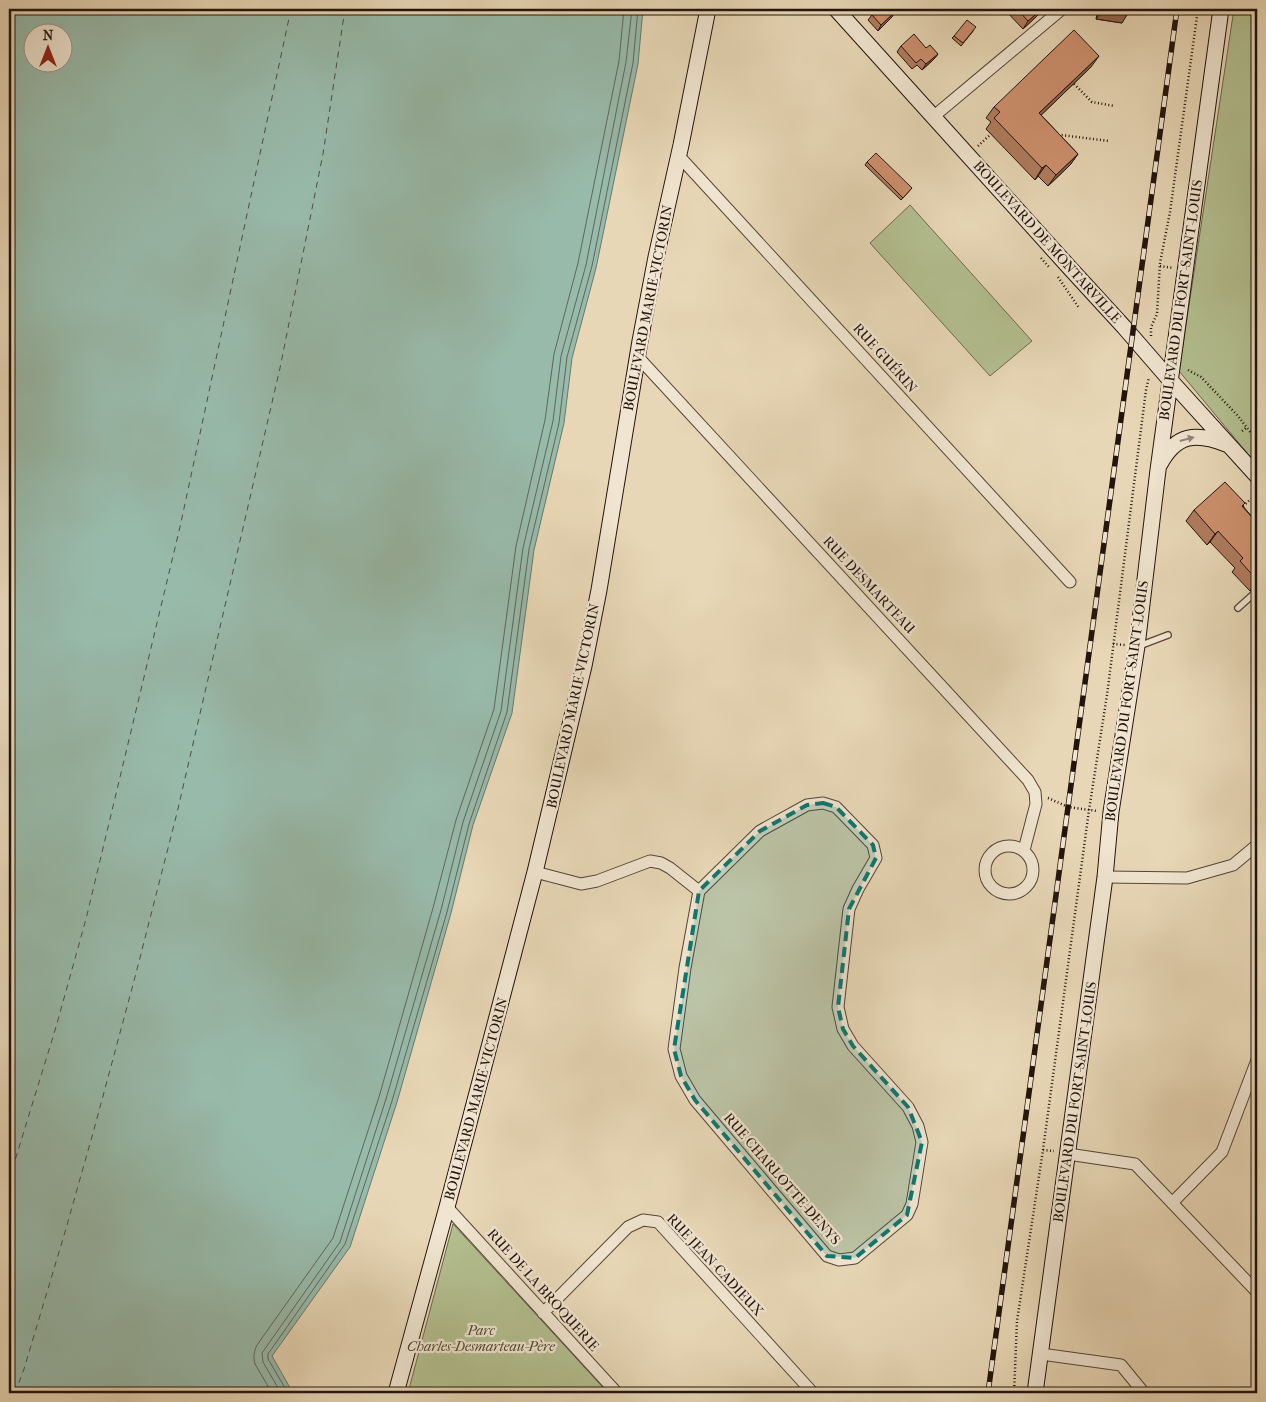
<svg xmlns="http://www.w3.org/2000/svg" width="1266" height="1402" font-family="'IM FELL French Canon',serif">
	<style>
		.green { fill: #b3bf90; stroke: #6a6a4e }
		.water { fill: #98baaa; stroke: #69786b; fill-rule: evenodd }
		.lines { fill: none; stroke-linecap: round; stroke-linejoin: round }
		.shore { stroke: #5d675c; stroke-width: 1 }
		.ferry { stroke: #4b4e44; stroke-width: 1; stroke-dasharray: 6 5; stroke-linecap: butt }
		.lane-casing { stroke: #544537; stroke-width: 8 }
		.street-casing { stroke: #544537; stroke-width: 13 }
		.secondary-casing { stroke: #22140d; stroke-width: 17 }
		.path { stroke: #22140d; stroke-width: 2.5; stroke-dasharray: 1 2.5; stroke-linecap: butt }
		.lane { stroke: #f0e5d0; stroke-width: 5.5 }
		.street { stroke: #f0e5d0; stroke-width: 11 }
		.secondary { stroke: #f0e5d0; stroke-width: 15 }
		.rail-casing { stroke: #22140d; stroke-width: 5.5 }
		.rail { stroke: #f0e5d0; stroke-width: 4; stroke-dasharray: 11; stroke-linecap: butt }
		.wall { fill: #b07c5f; stroke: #22140d }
		.shaded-wall { fill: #90654d; stroke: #22140d }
		.building { fill: #cd906e; stroke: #22140d }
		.oneway { fill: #938778 }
		.marked { fill: #0f766e; fill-opacity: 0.2; stroke: #0f766e; stroke-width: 4; stroke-dasharray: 10 6; stroke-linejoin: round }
		.labels { text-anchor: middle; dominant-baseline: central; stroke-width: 4.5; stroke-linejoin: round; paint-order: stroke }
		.street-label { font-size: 14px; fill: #22140d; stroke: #f0e5d0 }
		.park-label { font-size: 14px; font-style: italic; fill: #4e4734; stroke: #f0e5d0 }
	</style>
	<rect width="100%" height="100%" fill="#e8d7b6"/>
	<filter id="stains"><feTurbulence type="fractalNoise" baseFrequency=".004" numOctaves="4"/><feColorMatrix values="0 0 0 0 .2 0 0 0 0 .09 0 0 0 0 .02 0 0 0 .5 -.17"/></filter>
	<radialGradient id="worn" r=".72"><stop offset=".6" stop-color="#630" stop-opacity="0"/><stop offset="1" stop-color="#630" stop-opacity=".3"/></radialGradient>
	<!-- green -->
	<path class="green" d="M1234,9H1257V465L1179,371Z
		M910,205L1032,341L990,376L870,243Z
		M453,1224L608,1393H408Z"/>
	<!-- water -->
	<path class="water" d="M9,9H643L638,64L596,268L572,358L564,423L534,550L512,713L473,825L451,913L397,1102L350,1247L272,1356L293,1393H9ZM32,32H62V62H32Z"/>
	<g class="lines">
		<!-- shore -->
		<path class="shore" d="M272,1393L255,1364C253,1357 254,1351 257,1345L333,1238L379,1097L433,908L456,820L494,709L516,546L545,420L554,354L578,263L619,61L624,9
			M281,1393L263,1362L262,1353L340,1242L386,1099L441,910L463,822L501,711L523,548L553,421L561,356L586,265L626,62L632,9
			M288,1393L268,1359V1354L345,1244L392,1101L447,912L469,824L507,712L529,549L559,423L567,357L592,266L633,63L638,9"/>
		<!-- ferry -->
		<path class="ferry" d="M9,1180L56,1027L86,919L180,527L291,9
			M15,1393L24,1369L65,1232L93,1133L134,981L177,813L280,368L323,154L345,9"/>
		<!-- lane casing -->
		<g class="lane-casing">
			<path id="lane" d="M1238,608L1257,591
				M1139,646L1168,635"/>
		</g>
		<!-- street casing -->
		<g class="street-casing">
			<path id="street" d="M933,117L1062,9
				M678,155L1070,582
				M637,356L1028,780L1035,792L1036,804L1024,850
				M823,803L836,807L873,845L876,858L858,889L849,909L838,1007L843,1029L853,1046L908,1107L918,1126L922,1142L912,1204L907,1215L855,1258L839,1260L827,1256L695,1100L681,1076L674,1049L685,968L699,891L760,831L807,805Z
				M985 870a24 24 0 1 1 48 0a24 24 0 1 1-48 0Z
				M535,872L581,884L597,881L650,861L661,863L670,868L699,891
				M1105,877L1187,878L1233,865L1257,845
				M1068,1154L1135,1164L1257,1292
				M1172,1203L1222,1152L1257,1060
				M447,1207L617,1393
				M543,1313L628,1227L643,1220L658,1222L813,1393
				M1041,1354L1121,1365L1144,1393"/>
		</g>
		<!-- secondary casing -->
		<g class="secondary-casing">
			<path id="secondary" d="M836,9L1068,266L1124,327L1170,380L1257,476
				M1160,464C1176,434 1196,432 1226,444
				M396,1393L447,1207L535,872L584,666L599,590L640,341L656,257L681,145L708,9
				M1035,1393L1105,877L1111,812L1137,646L1158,470L1221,9"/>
		</g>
		<!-- path -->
		<path class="path" d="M1074,84L1092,102L1114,106
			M1059,137L1061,135L1109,141
			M978,146L991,134
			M1041,258L1049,267
			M1160,266L1173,268
			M1058,277L1079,308
			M1151,336V327L1157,314L1160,263L1170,212L1198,9
			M1188,370L1201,377L1238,416L1251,433L1257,435
			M1242,431L1246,428
			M1243,506L1251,499
			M1251,518L1257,513
			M1113,644L1125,645
			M1048,798L1068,807L1097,811
			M1043,1150L1054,1151
			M1014,1393L1017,1321L1043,1150L1089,810L1107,695L1146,390L1149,377"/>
		<!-- lane -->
		<use href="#lane" class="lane"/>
		<!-- street -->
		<use href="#street" class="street"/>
		<!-- secondary -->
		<use href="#secondary" class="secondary"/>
		<!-- rail casing -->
		<g class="rail-casing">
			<path id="rail" d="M988,1393L1177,9"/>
		</g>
		<!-- rail -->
		<use href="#rail" class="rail"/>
	</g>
	<!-- wall -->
	<path class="wall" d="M1004,9H1043L1040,13L1023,29Z
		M1098,9H1128L1122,23L1096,19Z
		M872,15L892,17L878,31L868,20Z
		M974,30L961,46L952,38L954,36Z
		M901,46L926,48L938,54L934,59L922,70L917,65L912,69L897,52Z
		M1091,67L1041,115L1078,154L1070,165L1048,186L1038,176L1035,180L986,129L991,122L986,118L994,107Z
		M867,162L912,188L901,200L865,165Z
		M1243,506L1257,523V587H1256L1250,591L1232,572L1235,568L1210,542L1207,545L1186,521L1194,510Z"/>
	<!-- shaded-wall -->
	<path class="shaded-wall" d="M1042,9H1043L1040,13L1023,29L1028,21Z
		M896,11L892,17L878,31L881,25Z
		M1102,11L1127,15L1122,23L1096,19Z
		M938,54L934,59L922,70L926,64Z
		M1099,56L1091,67L1032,124L1039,113Z
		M1078,154L1070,165L1048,186L1056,175Z
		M1046,165L1038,176L1035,180L1042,168Z
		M1218,531L1210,542L1207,545L1215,534Z
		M1257,581V587H1256L1250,591Z"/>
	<!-- building -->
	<path class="building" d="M878,9H894L896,11L881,25L872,15Z
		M1017,9H1042L1028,21Z
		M1102,9H1128L1127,15L1102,11Z
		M967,20L976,27L963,43L954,36Z
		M1074,30L1099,56L1039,113L1078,154L1056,175L1046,165L1042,168L994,118L1000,112L994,107Z
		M914,34L926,48L930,45L938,54L926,64L921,59L916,63L901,46Z
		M876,153L912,188L903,198L867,162Z
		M1225,482L1245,503L1242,506L1257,523V580L1240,561L1243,558L1218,531L1215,534L1194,510Z"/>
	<!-- one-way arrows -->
	<defs><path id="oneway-solid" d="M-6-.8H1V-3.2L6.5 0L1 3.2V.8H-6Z" transform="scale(1.25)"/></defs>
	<use class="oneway" href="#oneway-solid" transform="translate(1187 439) rotate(-15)"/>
	<!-- marked area -->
	<path class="marked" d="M823,803L836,807L873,845L876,858L849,909L838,1007L843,1029L853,1046L908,1107L922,1142L907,1215L855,1258L827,1256L695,1100L681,1076L674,1049L699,891L760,831L807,805Z"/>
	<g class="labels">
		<!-- street labels -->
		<g class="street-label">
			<text transform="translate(1047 242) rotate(48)">BOULEVARD DE MONTARVILLE</text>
			<text transform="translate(1181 300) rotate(-82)">BOULEVARD DU FORT-SAINT-LOUIS</text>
			<text transform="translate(648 308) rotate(-79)">BOULEVARD MARIE-VICTORIN</text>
			<text transform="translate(885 358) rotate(48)">RUE GUÉRIN</text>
			<text transform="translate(869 585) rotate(47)">RUE DESMARTEAU</text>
			<text transform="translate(1127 701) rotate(-82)">BOULEVARD DU FORT-SAINT-LOUIS</text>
			<text transform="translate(573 706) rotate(-78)">BOULEVARD MARIE-VICTORIN</text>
			<text transform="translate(476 1099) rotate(-75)">BOULEVARD MARIE-VICTORIN</text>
			<text transform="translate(1075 1102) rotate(-82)">BOULEVARD DU FORT-SAINT-LOUIS</text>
			<text transform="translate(782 1179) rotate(49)">RUE CHARLOTTE-DENYS</text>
			<text transform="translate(715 1265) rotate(47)">RUE JEAN-CADIEUX</text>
			<text transform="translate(543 1290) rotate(48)">RUE DE LA BROQUERIE</text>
		</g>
		<!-- park labels -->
		<g class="park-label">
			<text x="481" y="1330">Parc<tspan x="481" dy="16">Charles-Desmarteau-Père</tspan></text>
		</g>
	</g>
	<!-- margin -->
	<rect width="1266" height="1402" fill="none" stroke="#e8d7b6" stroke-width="30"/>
	<rect x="10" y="10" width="1246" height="1382" fill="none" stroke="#22140d" stroke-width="2.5"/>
	<rect x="15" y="15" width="1236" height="1372" fill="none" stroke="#22140d"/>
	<!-- north arrow -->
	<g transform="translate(48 48)"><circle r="24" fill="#f0e5d0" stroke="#9e9182"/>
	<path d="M0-4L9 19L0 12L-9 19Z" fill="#8f2418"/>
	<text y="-8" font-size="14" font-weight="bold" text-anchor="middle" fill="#22140d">N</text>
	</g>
	<rect width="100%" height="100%" filter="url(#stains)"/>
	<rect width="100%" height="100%" fill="url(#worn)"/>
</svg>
